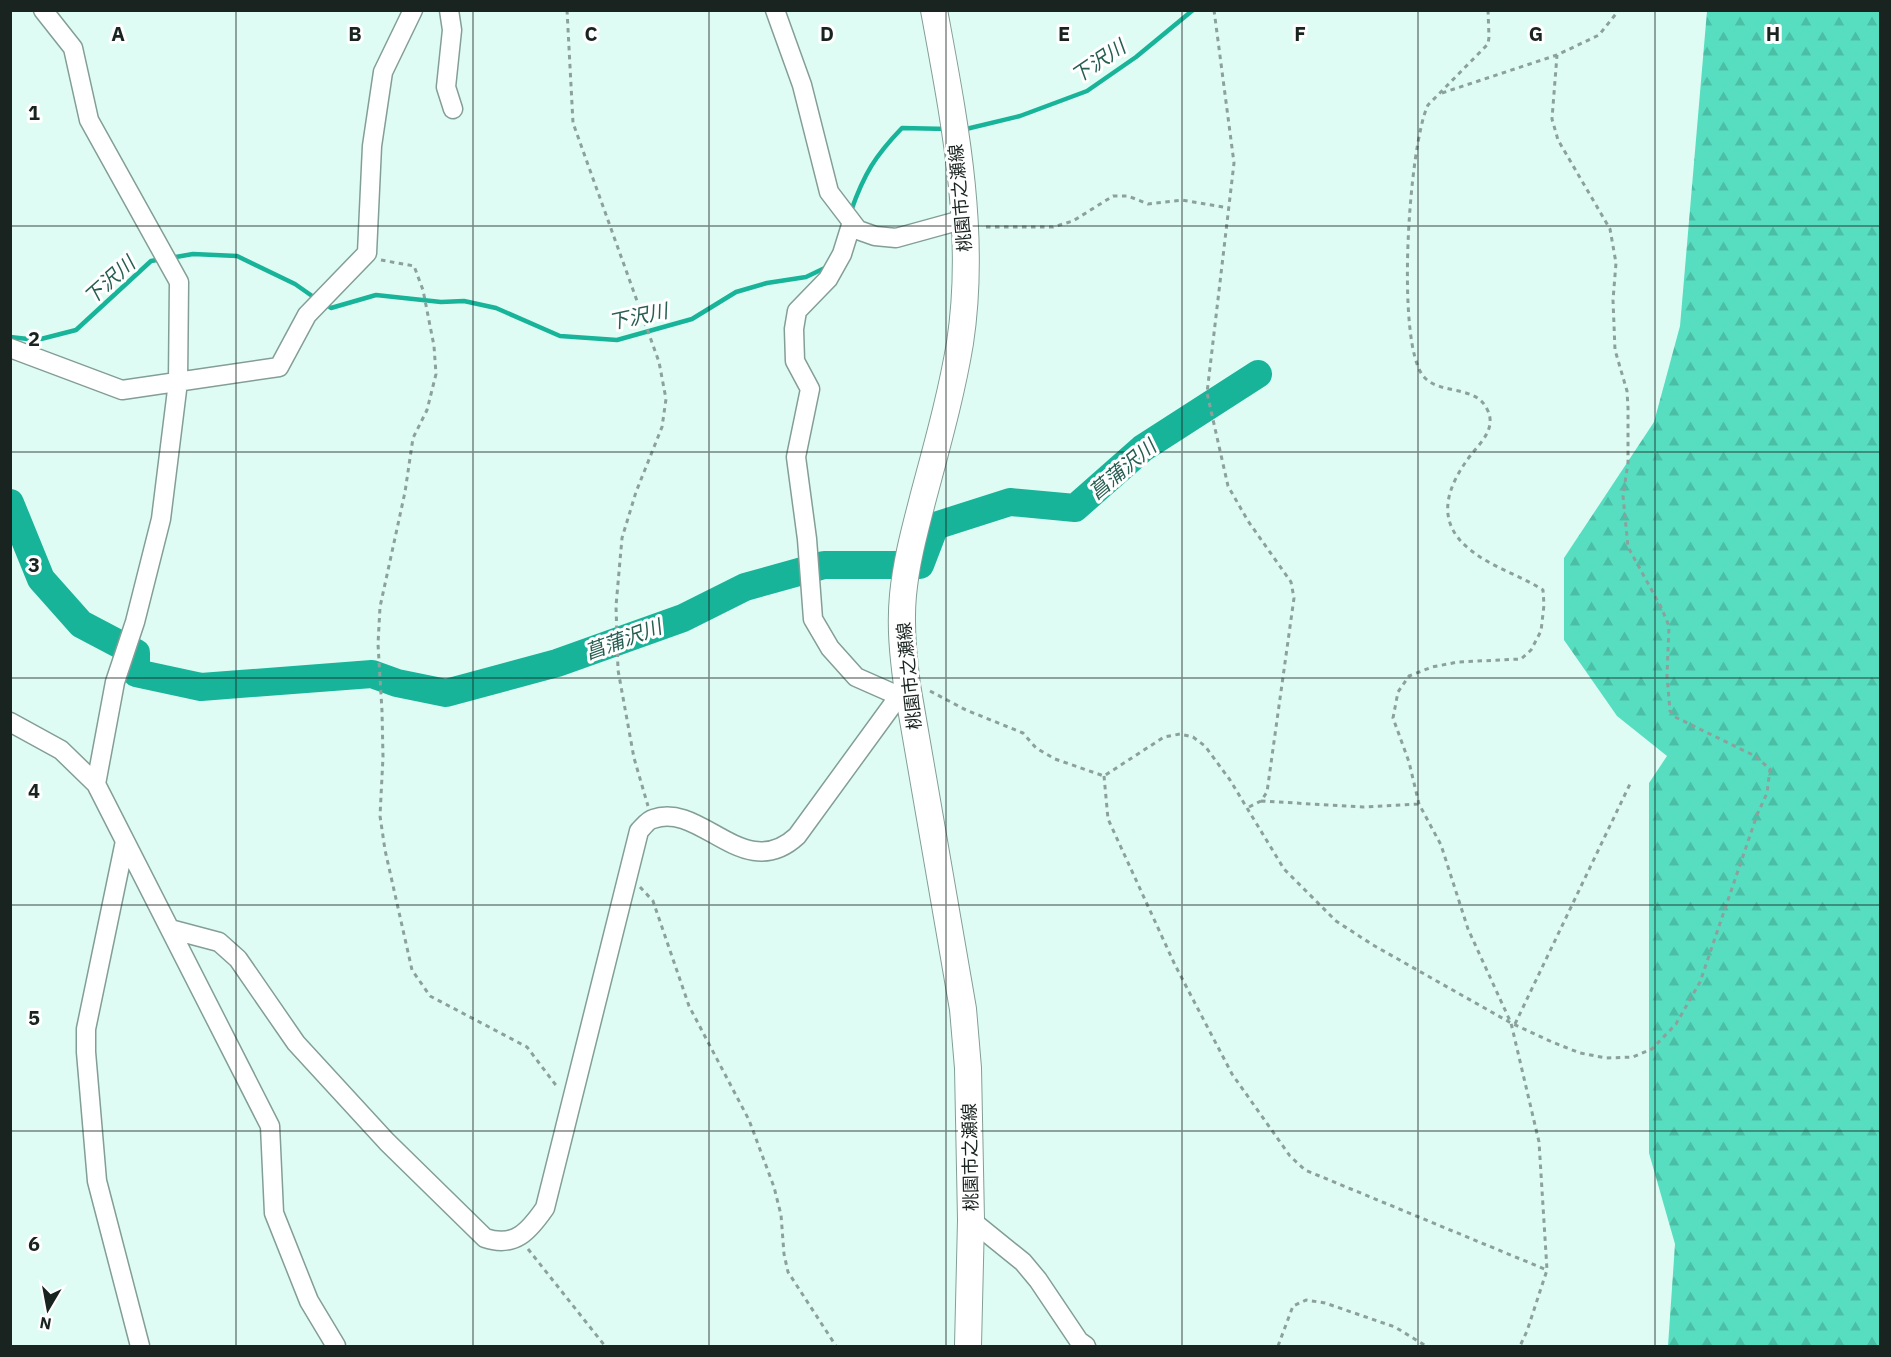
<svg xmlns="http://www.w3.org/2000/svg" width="1891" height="1357" font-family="'IBM Plex Sans','Noto Sans JP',sans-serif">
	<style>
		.forest { fill: url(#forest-firs) }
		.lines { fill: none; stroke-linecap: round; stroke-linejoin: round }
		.stream { stroke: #17b499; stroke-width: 4.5 }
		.river { stroke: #17b499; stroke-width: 28 }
		.street-casing { stroke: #839e96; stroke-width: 21 }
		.secondary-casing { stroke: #839e96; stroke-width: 28 }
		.path { stroke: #8ca19b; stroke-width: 3; stroke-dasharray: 4.5 4.5; stroke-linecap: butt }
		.street { stroke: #fff; stroke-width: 18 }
		.secondary { stroke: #fff; stroke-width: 26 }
		.grid { fill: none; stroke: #192320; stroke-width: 1.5; stroke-opacity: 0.55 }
		.labels { text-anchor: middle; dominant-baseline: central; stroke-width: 6; stroke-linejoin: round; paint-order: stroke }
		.street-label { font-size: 18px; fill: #192320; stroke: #fff }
		.water-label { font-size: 20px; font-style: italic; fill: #275e52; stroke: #fff }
		.grid-label { font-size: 20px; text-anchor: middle; font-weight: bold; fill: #192320; stroke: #fff; stroke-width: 6; stroke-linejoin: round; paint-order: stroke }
	</style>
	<defs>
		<pattern id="forest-firs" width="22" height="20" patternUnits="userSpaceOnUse" patternTransform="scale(1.5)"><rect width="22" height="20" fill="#57dec1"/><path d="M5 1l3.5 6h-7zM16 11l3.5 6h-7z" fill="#4bbea6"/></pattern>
	</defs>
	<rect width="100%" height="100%" fill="#dffcf4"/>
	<!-- forest -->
	<path class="forest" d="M1707,11H1880V1346H1668L1675,1244L1649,1153V783L1667,756L1617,716L1564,640V558L1654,422L1680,326Z"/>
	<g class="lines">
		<!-- stream -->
		<path class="stream" d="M962,130L1020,116L1087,91L1136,57L1193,10
			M851,211C864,174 875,156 902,128L948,129
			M170,258L193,254L237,256L295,284L315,298
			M325,304L331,308L376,295L441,302L464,301L496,308L560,336L617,340L692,319L736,292L767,283L806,277L829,266
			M10,337L37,340L76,330L151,261L162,259"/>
		<!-- river -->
		<path class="river" d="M10,503L41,579L81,624L136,653V673L201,687L372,674L397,683L446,693L557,663L683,618L745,587L824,565H920L935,526L1010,502L1075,508L1143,448L1258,374"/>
		<!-- street casing -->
		<g class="street-casing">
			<path id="street" d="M43,10L73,48L89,120L179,282L178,382L161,519L135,622L115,682L96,784
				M449,10L452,30L446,87L453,109
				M775,10L802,85L829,192L858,230L875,236L896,238L965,219
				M852,222L842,254L828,279L797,311L794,329L795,361L810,389L796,457L807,539L813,619L830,648L856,677L899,696
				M10,348L122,390L279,367L307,315L367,253L372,146L383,72L413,10
				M10,722L61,750L96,784L270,1126L274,1213L309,1301L336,1346
				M125,841L86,1029V1052L97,1181L140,1346
				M170,929L219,942L238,959L296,1043L387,1142L485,1238C515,1248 529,1231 545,1208L639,831C643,827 648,820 653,819C701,801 744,885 797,836L907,685
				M971,1220L1023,1262L1038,1280L1079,1341L1086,1346"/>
		</g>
		<!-- secondary casing -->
		<g class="secondary-casing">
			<path id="secondary" d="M934,10C954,119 977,232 960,343C951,397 936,449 922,502C914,533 906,563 903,595C900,626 903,655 907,685L963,1009L968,1068L971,1220L968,1346"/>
		</g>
		<!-- path -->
		<path class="path" d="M567,10L573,123L659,362L666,399L662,427L636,492L622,538L616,606L618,670L634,758L648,806
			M1214,10L1234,163L1207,393L1228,486L1248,521L1291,582L1294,598L1267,792L1261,801L1247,808
			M1488,10L1489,37L1488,44L1428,105C1409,144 1395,345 1424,377C1440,395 1476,385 1487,409C1497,428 1481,442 1470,456C1447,487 1435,520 1468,548C1490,567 1518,574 1543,590L1544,605L1541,631L1531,650L1521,659L1458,662L1432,667L1409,676L1398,692L1393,718L1409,762L1419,804L1441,845L1468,929L1511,1023L1539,1142L1547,1270L1527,1331L1520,1346
			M1442,93L1557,55L1599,35L1619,10
			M986,227H1053L1073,221L1113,196H1128L1148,204L1182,200L1229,208
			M381,260L414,266L423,290L434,346L436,374L427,410L413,438L405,492L380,607L378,644L382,711L383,757L380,816L385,850L412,970L430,996L527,1047L558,1088
			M930,691L966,710L1023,733L1036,748L1055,759L1104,776L1164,737L1180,734L1193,737L1205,746L1230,780L1284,869L1336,921L1373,945L1511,1023L1552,1042L1580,1053L1606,1058L1633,1057L1652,1049L1676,1024L1700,982L1757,815L1767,793L1770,769L1755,756L1675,717L1670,711L1667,676L1669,626L1661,607L1628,547L1623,496L1628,463V408L1627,391L1615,350L1613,300L1616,263L1610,229L1558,140L1552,119L1557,55
			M1104,776L1108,819L1175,965L1232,1074L1290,1156L1305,1170L1547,1270
			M1261,801L1363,807L1419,804
			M640,887L653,901L689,1006L749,1120L774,1187L781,1215L784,1254L788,1272L836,1346
			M1515,1024L1630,784
			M528,1249L605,1346
			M1278,1346L1293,1306L1306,1300L1325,1303L1395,1327L1426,1346"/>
		<!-- street -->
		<use href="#street" class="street"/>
		<!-- secondary -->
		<use href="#secondary" class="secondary"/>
	</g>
	<!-- grid -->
	<path class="grid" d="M236,10V1346M473,10V1346M709,10V1346M946,10V1346M1182,10V1346M1418,10V1346M1655,10V1346M10,226H1880M10,452H1880M10,678H1880M10,905H1880M10,1131H1880"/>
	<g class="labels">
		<!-- street labels -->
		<g class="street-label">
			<text transform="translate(960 198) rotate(-95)">桃園市之瀬線</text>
			<text transform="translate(909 676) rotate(-96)">桃園市之瀬線</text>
			<text transform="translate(970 1157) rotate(-91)">桃園市之瀬線</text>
		</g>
		<!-- water labels -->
		<g class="water-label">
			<text transform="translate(1098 61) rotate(-34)">下沢川</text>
			<text transform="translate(109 280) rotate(-42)">下沢川</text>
			<text transform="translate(638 316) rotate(-12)">下沢川</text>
			<text transform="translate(1122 469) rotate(-40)">菖蒲沢川</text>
			<text transform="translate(623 639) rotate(-20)">菖蒲沢川</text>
		</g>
	</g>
	<g class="grid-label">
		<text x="118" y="41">A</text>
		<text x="355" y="41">B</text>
		<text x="591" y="41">C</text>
		<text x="827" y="41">D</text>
		<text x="1064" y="41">E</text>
		<text x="1300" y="41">F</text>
		<text x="1536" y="41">G</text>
		<text x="1773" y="41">H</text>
		<text x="34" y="120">1</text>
		<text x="34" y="346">2</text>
		<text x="34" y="572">3</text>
		<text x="34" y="798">4</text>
		<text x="34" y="1025">5</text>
		<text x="34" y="1251">6</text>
	</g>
	<!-- border -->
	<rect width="1891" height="1357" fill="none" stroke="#192320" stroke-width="24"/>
	<!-- north arrow -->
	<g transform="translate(48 1309) rotate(190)" stroke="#ffffff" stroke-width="4.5" paint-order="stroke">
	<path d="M0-4.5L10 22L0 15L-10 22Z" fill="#192320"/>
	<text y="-9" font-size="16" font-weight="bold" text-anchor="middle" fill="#192320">N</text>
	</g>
</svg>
